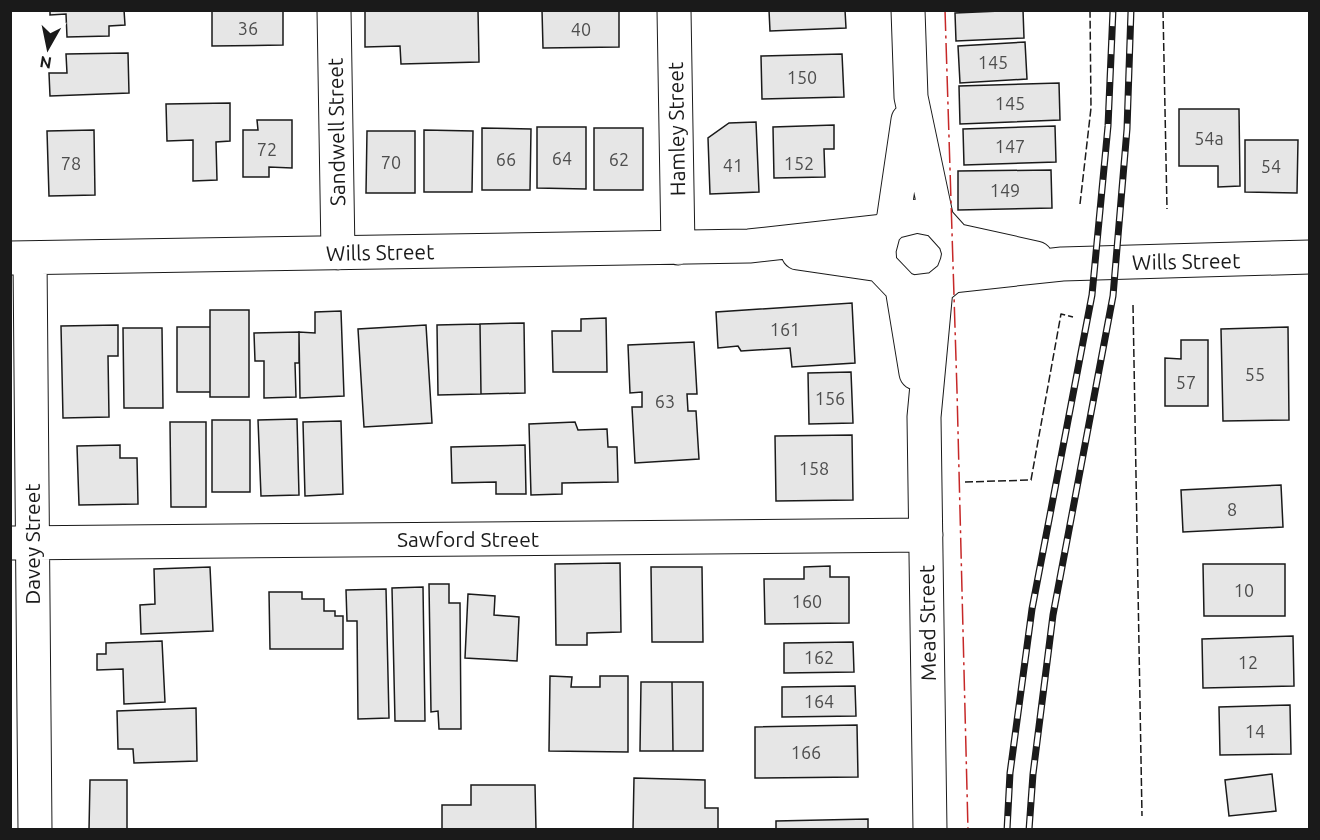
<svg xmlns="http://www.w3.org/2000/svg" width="1320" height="840" font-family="Ubuntu,sans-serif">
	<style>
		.building { fill: #e6e6e6; stroke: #1a1a1a; stroke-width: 1.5 }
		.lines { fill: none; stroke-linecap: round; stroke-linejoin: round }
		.minor-casing { stroke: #1a1a1a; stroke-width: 35 }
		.minor { stroke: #fff; stroke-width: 33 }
		.rail-casing { stroke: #1a1a1a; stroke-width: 7 }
		.rail { stroke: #fff; stroke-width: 4.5; stroke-dasharray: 14; stroke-linecap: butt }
		.fence { stroke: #1a1a1a; stroke-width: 1.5; stroke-dasharray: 8 3; stroke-linecap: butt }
		.power { stroke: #c62828; stroke-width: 1.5; stroke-dasharray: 21 4.5 3 4.5; stroke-linecap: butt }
		.labels { text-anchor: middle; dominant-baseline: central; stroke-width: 4.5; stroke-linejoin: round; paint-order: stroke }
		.number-label { font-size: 18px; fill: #4d4d4d }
		.street-label { font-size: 21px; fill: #1a1a1a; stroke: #fff }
	</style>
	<rect width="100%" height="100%" fill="#fff"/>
	<!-- building -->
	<path class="building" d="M50,10H124L125,25L109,26V36L67,37L66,14L50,15Z
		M212,10H283V45L212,46Z
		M365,10H478L479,62L401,64L400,46L365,47Z
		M542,10H619V47L543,48Z
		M769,10H845L846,28L770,31Z
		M1023,10L1024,38L956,41L955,13Z
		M1025,42L1027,79L960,83L958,46Z
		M128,53L129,93L50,96L49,73H67L66,54Z
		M842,54L844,97L762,99L761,56Z
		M1059,83L1060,120L960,124L959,86Z
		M230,103V141L216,142L217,180L193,181V140L167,141L166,104Z
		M1179,109H1239L1240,186L1218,187V166H1179Z
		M257,120H292V168L269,167V177H243V130H258Z
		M756,122L759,192L710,194L708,138L729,123Z
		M834,125V149H824L825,177L774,178L773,127Z
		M1055,126L1056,162L964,165L963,129Z
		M537,127H586V189L537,188Z
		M482,128L531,129L530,190H482Z
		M594,128H643V190H594Z
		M94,130L95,195L49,196L47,131Z
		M424,130L473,131L472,192H424Z
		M367,131H415V193H366Z
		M1245,140H1298L1297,193L1245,192Z
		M1051,170L1052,208L958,210V171Z
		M852,303L855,363L792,367L790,348L741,351L738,346L718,348L716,312Z
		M210,310H249V397H210Z
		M341,311L344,396L300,398L299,332L315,333V312Z
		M606,318L607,372H553L552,331H581V319Z
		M524,323L525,393L481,394L480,324Z
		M480,324L481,394L438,395L437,325Z
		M118,325V356H108L109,417L63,418L61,326Z
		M426,325L432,423L364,427L358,329Z
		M177,327H210V392H177Z
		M1288,327L1289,420L1223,421L1221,329Z
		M123,328H162L163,408H124Z
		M299,332V363H295L296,397L264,398V361H255L254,333Z
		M1181,340H1208V406H1165V358L1181,359Z
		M694,342L697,394H687L688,411H696L699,459L635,463L632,407H642V392L630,393L628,345Z
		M851,372L853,423L809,424L808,373Z
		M297,419L299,495L261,496L258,420Z
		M212,420H250V492H212Z
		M341,421L343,494L305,496L303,422Z
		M170,422H206V507H171Z
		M575,422L578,430L607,429L608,447H617L618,482L562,483V494L531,495L529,424Z
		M852,435L853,500L776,501L775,436Z
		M120,445V458H137L138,504L79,505L77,446Z
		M525,445L526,494H496V482L452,483L451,447Z
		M1281,485L1283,527L1183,532L1181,490Z
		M620,563L621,632L587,633V645H556L555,564Z
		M1203,564H1285V616H1204Z
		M830,566V577H849V623L765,624L764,579H804V567Z
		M210,567L213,631L141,634L140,605L155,604L154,569Z
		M651,567H702L703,642H652Z
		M429,584H449V603H460L461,729H439L438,711L431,712Z
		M423,587L425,721H395L392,588Z
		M386,589L389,718L358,719L357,621H347L346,590Z
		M269,592H302V599H324V611H335V616H343V649H270Z
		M468,594L495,596L494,615L519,617L517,661L465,658Z
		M1293,636L1294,686L1203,688L1202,639Z
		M162,641L165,702L124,704L123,669L97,670V654H106V643Z
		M853,642L854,672L784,673V643Z
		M550,676L572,677L571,687H600V676H628V752L549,751Z
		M641,682H672L673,751H640Z
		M672,682H703V751H673Z
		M855,686L856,716L782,717V687Z
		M1290,705L1291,754L1220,755L1219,707Z
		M196,708L197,761L134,763L133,749H118L117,711Z
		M857,725L858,777L755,778V727Z
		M1272,774L1276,811L1229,816L1225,780Z
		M634,778L705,780V808H718V830H633Z
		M90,780H127V830H89Z
		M471,785H535L536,830H442V805H471Z
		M868,819V830H776V821Z"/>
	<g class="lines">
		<!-- minor casing -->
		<g class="minor-casing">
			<path id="minor" d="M334,10L338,253
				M674,10L678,248
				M908,10L911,97L937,220
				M917,216L937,220L955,240L959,253L957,263L952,276L936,289L912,292L902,288L880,265L879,250L884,231L893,222Z
				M893,222L908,120
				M955,240L1036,258
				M798,253L880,265
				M10,258L749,246L884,231
				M30,258L35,830
				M952,276L1062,264L1310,257
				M902,288L916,373
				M10,543L926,535
				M930,830L924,417L936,289"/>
		</g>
		<!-- minor -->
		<use href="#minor" class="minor"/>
		<!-- rail casing -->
		<g class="rail-casing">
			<path id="rail" d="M1007,830L1010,773L1032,609L1092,295L1108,126L1113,10
				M1029,830L1033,774L1053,615L1113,296L1127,129L1131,10"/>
		</g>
		<!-- rail -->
		<use href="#rail" class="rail"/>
		<!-- fence -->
		<path class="fence" d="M1163,10L1167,209
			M1080,204L1091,108L1090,10
			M1133,305L1142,816
			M965,482L1031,480L1061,314L1073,317"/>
		<!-- power -->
		<path class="power" d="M945,10L957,391L968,830"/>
	</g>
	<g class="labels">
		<!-- number labels -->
		<g class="number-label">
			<text x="248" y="28">36</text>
			<text x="581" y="29">40</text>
			<text x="993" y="62">145</text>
			<text x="802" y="77">150</text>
			<text x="1010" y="103">145</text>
			<text x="1209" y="138">54a</text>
			<text x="1010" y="146">147</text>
			<text x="267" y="149">72</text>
			<text x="562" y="158">64</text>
			<text x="506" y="159">66</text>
			<text x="619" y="159">62</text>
			<text x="391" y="162">70</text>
			<text x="71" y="163">78</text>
			<text x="799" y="163">152</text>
			<text x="733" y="165">41</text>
			<text x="1271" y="166">54</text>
			<text x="1005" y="190">149</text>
			<text x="785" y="329">161</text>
			<text x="1255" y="374">55</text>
			<text x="1186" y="382">57</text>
			<text x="830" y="398">156</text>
			<text x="665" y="401">63</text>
			<text x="814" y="468">158</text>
			<text x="1232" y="509">8</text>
			<text x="1244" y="590">10</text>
			<text x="807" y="601">160</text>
			<text x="819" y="657">162</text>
			<text x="1248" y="662">12</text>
			<text x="819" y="701">164</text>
			<text x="1255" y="731">14</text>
			<text x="806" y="752">166</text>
		</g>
		<!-- street labels -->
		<g class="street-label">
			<text transform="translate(676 129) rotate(-91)">Hamley Street</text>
			<text transform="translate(336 132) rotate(-91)">Sandwell Street</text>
			<text transform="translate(380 252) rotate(-1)">Wills Street</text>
			<text transform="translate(1186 261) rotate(-1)">Wills Street</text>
			<text x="468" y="539">Sawford Street</text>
			<text transform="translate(32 544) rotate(-90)">Davey Street</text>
			<text transform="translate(927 623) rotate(-91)">Mead Street</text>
		</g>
	</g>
	<!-- border -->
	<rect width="1320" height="840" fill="none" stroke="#1a1a1a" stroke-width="24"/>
	<!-- north arrow -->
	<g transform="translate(48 48) rotate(189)" stroke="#ffffff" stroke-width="4.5" paint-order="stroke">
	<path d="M0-4.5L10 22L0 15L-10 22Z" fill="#1a1a1a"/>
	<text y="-9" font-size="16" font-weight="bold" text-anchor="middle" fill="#1a1a1a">N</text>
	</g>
</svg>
